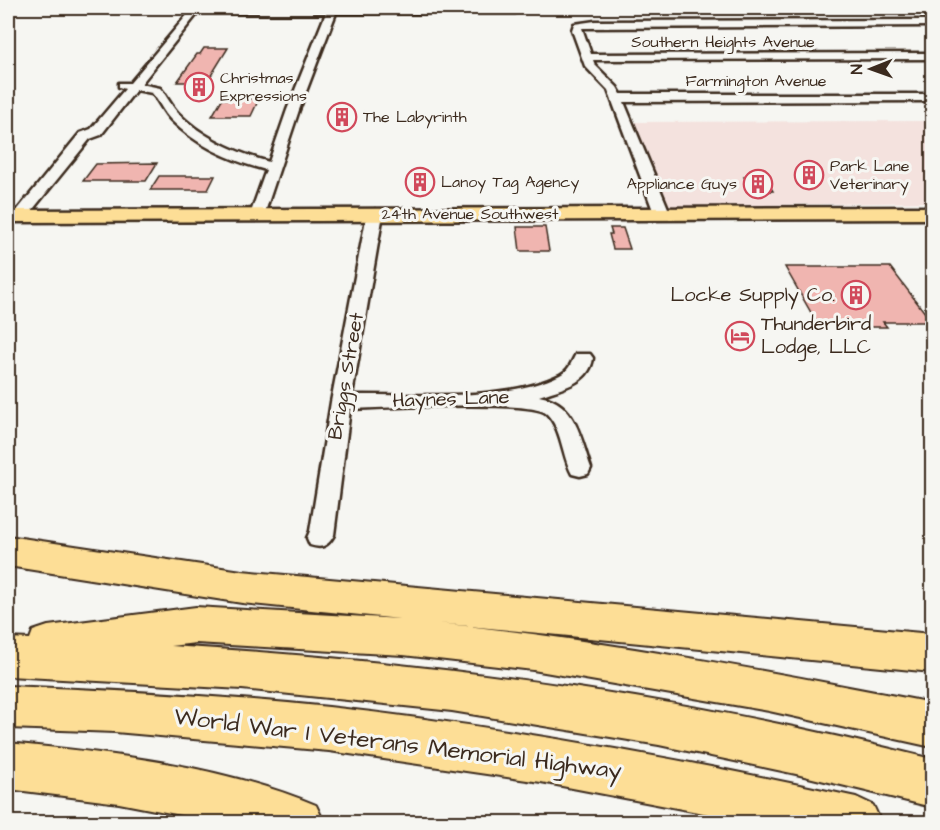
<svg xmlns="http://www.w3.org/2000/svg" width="940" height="830" font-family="'Architects Daughter',sans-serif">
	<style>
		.built { fill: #f4e2de }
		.building { fill: #f0b5b0; stroke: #3b2a1e; stroke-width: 1.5 }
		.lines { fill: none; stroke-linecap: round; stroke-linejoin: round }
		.minor-casing { stroke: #3b2a1e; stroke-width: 5 }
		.major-casing { stroke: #3b2a1e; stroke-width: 5 }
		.highway-casing { stroke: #3b2a1e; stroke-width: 4 }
		.minor { fill: #f6f6f2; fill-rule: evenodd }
		.major { fill: #fdde96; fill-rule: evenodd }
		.highway { fill: #fdde96; fill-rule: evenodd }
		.labels { text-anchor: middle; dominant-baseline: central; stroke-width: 6; stroke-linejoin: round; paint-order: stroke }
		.far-street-label { font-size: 16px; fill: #3b2a1e; stroke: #f6f6f2 }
		.far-poi-label { font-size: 16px; fill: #3b2a1e; stroke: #f6f6f2; text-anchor: start }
		.poi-label { font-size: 20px; fill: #3b2a1e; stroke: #f6f6f2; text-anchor: end }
		.street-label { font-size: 20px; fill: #3b2a1e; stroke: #f6f6f2 }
		.near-street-label { font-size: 24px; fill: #3b2a1e; stroke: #f6f6f2 }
	</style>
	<rect width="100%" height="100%" fill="#f6f6f2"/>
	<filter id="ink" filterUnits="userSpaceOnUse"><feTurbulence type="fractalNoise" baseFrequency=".0167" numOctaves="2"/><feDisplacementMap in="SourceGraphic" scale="12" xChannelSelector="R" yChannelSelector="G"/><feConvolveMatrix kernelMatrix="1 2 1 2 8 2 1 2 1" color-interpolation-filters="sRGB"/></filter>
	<g filter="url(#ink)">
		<!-- built -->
		<path class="built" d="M932,121V202L663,207L628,122Z"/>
		<!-- building -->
		<path class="building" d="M204,48H228L207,82H177L197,54H200Z
			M222,99H259L251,116H212Z
			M157,163L146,181H83L96,164Z
			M159,176H215L208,190H150Z
			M744,177H764L773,191H752Z
			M517,227H545L549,251H520Z
			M610,228H623L630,249H613L609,234H612Z
			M785,267H890L932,322H883L887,327H868L865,323H817Z"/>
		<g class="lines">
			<!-- minor casing -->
			<g class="minor-casing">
				<path id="minor" d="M193,8H516L520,10L515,13H336L299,110L263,218H253L250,215L266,170C232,161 197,146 171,120C163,112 159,101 152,93L136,90L101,135L90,139L25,219H15L12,216L15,213L80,133L91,129L125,89L119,87V83H130ZM198,13H326L287,110L269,162C237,153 203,138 179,114C171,106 167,96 160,88L141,84Z
					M932,20V26L582,28L591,54L932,53V59L593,60L595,65L617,87L621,94H932V101L624,102L670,213L662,218L654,213L608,90L585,66L572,30L574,24L595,21Z
					M375,209L383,214L352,395C413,394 506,402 560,375C570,370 571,362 576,354H590L593,358C590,384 559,389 539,396C576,402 580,437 591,468L588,474L580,476L572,474C562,456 562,429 547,414C532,399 381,408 350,409L334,535C328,546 322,549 310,545L307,538L310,531L331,402L367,214Z"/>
			</g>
			<!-- major casing -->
			<g class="major-casing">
				<path id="major" d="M932,207V219L8,222V210Z"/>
			</g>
			<!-- highway casing -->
			<g class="highway-casing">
				<path id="highway" d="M8,536L242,571L932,634V672L438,623C604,640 768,671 932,703V747L769,711L533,670L403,655L196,643L170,646C427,661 684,696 932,759V807L796,774L659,745L452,711L242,689L8,676V638L30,639L33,631L48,626L196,607L400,619L242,603L8,566Z
					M8,686C115,690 222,696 329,707C507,727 682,759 856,797L873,805L881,822H750L541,782L329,751L115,732L8,728Z
					M8,743C111,753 220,765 316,805L324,822H217L119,803L8,789Z"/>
			</g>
			<!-- minor -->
			<use href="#minor" class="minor"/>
			<!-- major -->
			<use href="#major" class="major"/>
			<!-- highway -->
			<use href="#highway" class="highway"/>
		</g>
	</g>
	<!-- icons -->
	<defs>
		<g id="building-ring" transform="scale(1.5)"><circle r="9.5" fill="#f6f6f2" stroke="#d1495b" stroke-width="1.5"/><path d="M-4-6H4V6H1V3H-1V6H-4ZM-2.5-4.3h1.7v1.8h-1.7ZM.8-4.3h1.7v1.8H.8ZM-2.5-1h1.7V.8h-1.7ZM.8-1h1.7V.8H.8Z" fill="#d1495b"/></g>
		<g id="hotel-ring" transform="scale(1.5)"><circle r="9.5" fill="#f6f6f2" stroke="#d1495b" stroke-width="1.5"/><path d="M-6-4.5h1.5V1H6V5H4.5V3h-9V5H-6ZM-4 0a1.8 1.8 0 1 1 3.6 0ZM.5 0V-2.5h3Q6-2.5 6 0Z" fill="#d1495b"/></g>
	</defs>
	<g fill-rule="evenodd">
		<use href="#building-ring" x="199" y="87"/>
		<use href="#building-ring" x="342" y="117"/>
		<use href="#building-ring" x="809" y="175"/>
		<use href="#building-ring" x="420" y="182"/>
		<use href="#building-ring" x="758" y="184"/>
		<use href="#building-ring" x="856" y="295"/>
		<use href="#hotel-ring" x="740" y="336"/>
	</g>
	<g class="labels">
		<!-- far-street labels -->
		<g class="far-street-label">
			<text x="723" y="42">Southern Heights Avenue</text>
			<text x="756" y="81">Farmington Avenue</text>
			<text x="470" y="214">24th Avenue Southwest</text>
		</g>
		<!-- far-poi labels -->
		<g class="far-poi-label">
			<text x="220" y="78">Christmas<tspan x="220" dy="18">Expressions</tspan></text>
			<text x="363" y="117">The Labyrinth</text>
			<text x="830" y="166">Park Lane<tspan x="830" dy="18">Veterinary</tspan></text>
			<text x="441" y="182">Lanoy Tag Agency</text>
			<text x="737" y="184" text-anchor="end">Appliance Guys</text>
		</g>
		<!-- poi labels -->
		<g class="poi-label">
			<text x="835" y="295">Locke Supply Co.</text>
			<text x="761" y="324" text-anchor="start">Thunderbird<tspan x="761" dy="23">Lodge, LLC</tspan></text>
		</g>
		<!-- street labels -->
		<g class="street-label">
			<text transform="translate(346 376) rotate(-80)">Briggs Street</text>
			<text transform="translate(451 399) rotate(-2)">Haynes Lane</text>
		</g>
		<!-- near-street labels -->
		<g class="near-street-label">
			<text transform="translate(398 744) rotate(7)">World War I Veterans Memorial Highway</text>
		</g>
	</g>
	<!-- margin -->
	<rect width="940" height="830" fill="none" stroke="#f6f6f2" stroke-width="30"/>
	<rect x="15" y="15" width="910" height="800" fill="none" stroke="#3b2a1e" stroke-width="2" filter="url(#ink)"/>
	<!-- north arrow -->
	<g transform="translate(871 69) rotate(269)" stroke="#f6f6f2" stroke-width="4.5" paint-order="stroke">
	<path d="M0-4.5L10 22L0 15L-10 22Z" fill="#3b2a1e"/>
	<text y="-9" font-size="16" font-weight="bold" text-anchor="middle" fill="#3b2a1e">N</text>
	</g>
</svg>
